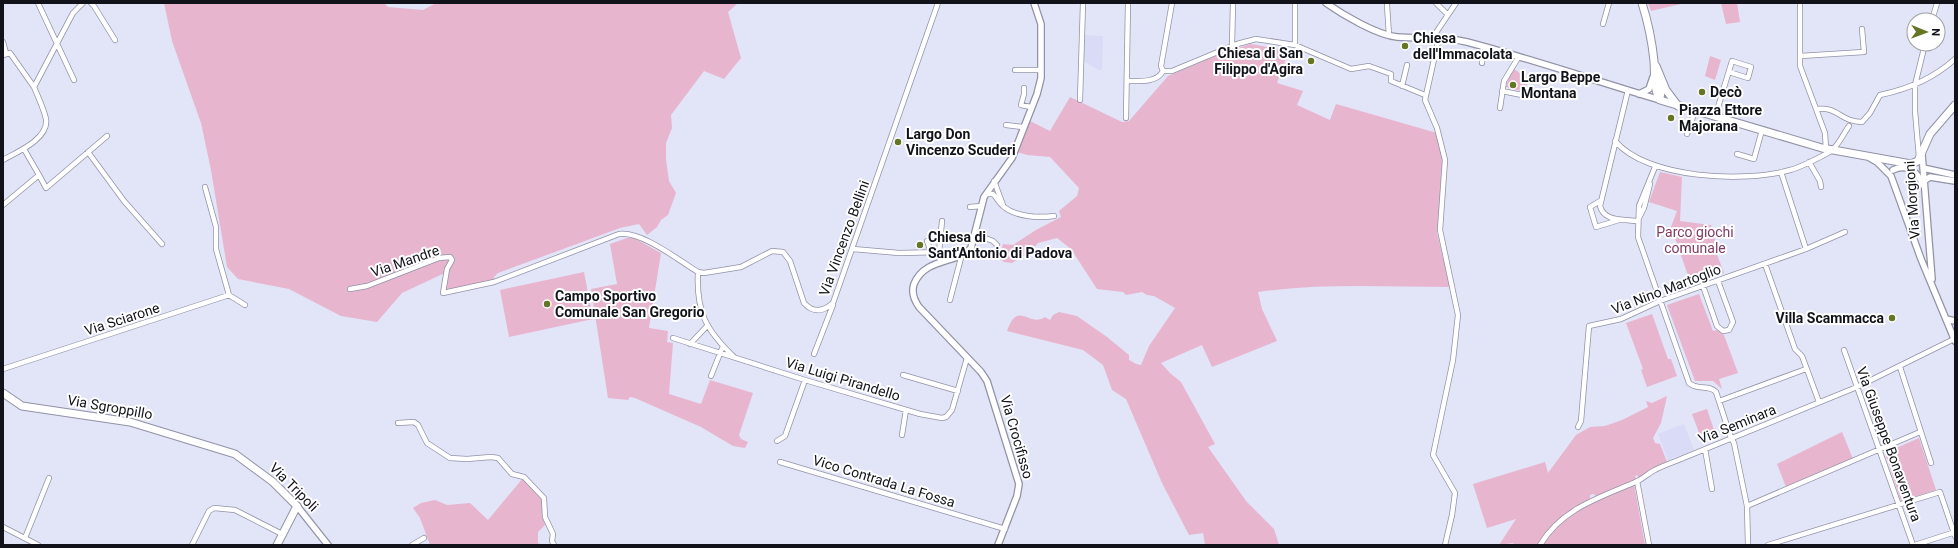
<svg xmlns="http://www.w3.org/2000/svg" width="1958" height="548" font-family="Roboto,sans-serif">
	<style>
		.built { fill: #d9dbf7 }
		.green { fill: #e8b5cf }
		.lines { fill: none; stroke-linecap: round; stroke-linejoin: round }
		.minor-casing { stroke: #9192a5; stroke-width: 6 }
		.tertiary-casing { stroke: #9192a5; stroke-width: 8 }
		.secondary-casing { stroke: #9192a5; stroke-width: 9 }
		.minor { stroke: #fff; stroke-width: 4.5 }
		.tertiary { stroke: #fff; stroke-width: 5.5 }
		.secondary { stroke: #fff; stroke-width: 7 }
		.poi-dot { fill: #647523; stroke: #fff; stroke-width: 1.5 }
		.labels { text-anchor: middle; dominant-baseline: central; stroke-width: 4; stroke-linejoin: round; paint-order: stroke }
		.poi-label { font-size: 14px; font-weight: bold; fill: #12131a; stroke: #fff; text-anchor: start }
		.street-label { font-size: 14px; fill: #12131a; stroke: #fff }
		.park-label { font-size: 14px; fill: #813b64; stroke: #fff }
	</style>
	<rect width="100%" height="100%" fill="#e2e4f8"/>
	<!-- built -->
	<path class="built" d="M1084,35L1103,36L1102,70H1099L1083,61Z
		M1684,424L1694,450L1668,460L1658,434Z"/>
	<!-- green -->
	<path class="green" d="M164,3H384L388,7L423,10L436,3H738L728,12L741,58L724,79L704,71L671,115L672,128L666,143V159L669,181L676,193L668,215L661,220L657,227L647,235L639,224L620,228L498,273L494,277V281L445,291L449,271L402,293L377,322L341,316L289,289L238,279L227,267L211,170L201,123L172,41Z
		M1648,3H1685L1651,11Z
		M1721,3H1737L1740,22L1726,24Z
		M1251,44L1289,51L1277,83L1303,91L1297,105L1330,120L1336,104L1437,133L1443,160L1437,233L1450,287C1386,287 1322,283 1258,292L1262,309L1277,341L1212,367L1202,345L1161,363L1170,373L1181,382L1215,444L1208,447L1246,501L1274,529L1279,545H1205L1203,533L1189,535L1162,483L1126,399L1112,390L1103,365L1083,350L1007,331C1018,299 1029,328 1045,317L1050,320L1053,315L1059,312L1077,316L1107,337L1129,355V360L1136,364L1141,365L1149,346L1175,308L1154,296L1147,295L1142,292L1126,295L1123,292L1097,289L1071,249L1057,238L1038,243L1030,252L1012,263L1004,262L999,258L1003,244L1013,245L1036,230L1061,217L1059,211L1077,196L1079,188L1050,157L1027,155L1017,152L1030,121L1050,131L1070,97L1122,122L1129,121L1168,76L1227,51Z
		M1710,56L1721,60L1715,80L1705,76Z
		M1514,69L1528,79L1525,92L1506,87L1510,74Z
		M1660,172L1682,177L1680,221L1711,225L1716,243L1713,244L1724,273L1691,284L1671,227L1677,211L1649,202Z
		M627,238H634L661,253L649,328L668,331L667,342L673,343L669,394L701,404L710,380L753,393L739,435L741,439L748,442L745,448L733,446L701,427L635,398L630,397L628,400L608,398L591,289L617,284L610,244Z
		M584,272L593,319L509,337L500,290Z
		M1699,294L1713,331L1717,330L1724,335L1738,373L1719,379L1722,389L1713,381H1695L1667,305Z
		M1652,314L1668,359H1671L1677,376L1647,387L1641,370L1643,369L1626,323Z
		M1667,396L1661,423L1653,438L1655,443L1660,444L1667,462L1638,478L1637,475L1635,476L1636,479L1596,496L1593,494L1590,495V499C1564,512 1554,521 1537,545H1514L1513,543L1499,545L1516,519L1487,528L1473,484L1545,462L1548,473L1576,435L1590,427L1605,426L1622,420L1648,407L1646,401L1652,403Z
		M1707,409L1715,433L1701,438L1692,414Z
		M1842,432L1853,459L1786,487L1777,464Z
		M1919,438L1936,490L1901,501L1885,453Z
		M523,478L542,497L545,525L538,532V543L541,545H430L420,518L413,508L421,503L435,500L447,505L470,503L488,520Z
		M1634,484L1645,545H1542C1563,513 1599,498 1634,484Z"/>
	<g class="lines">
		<!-- minor casing -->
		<g class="minor-casing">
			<path id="minor" d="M38,3L74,80
				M91,3L94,6L115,40
				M1436,3L1447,14
				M1800,3V66L1825,133L1826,149
				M1387,5L1389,35
				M1932,20L1937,3
				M1603,24L1609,3
				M1433,37L1456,3
				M1439,37L1425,100L1437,128L1445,160L1440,230L1458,315L1453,360L1433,455L1455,493L1452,515L1445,545
				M3,42L6,53
				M1295,45V3
				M1232,46L1233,3
				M3,55L10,53L34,87
				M1800,56L1864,52L1862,29
				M1482,63L1483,47
				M1015,70H1041
				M1163,71H1172L1237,44L1256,39L1295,45L1351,69L1369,66L1391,74V81L1425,95
				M1163,71L1161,66L1172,3
				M1127,81C1139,81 1157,83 1163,71
				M1402,86L1407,65
				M1024,88V94L1021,105L1031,107
				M1628,90L1600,206C1604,222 1624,219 1637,221
				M1502,91L1522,95
				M1080,100L1083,3
				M1500,108L1504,81L1518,58
				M1817,109C1837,106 1841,122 1862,122L1870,113L1880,95C1909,89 1933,79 1955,59
				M1715,117L1732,61L1751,67L1748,78L1729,72
				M1126,118L1128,3
				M1006,125L1023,127
				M1687,134L1695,111
				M1615,141C1647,179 1745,183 1790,170C1799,168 1823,156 1831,151C1838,146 1844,133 1849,126
				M24,149L39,175
				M88,152L124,201L162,244
				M1737,154L1754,159L1762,130
				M1919,157L1915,111V85L1925,44
				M3,160C17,152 49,139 46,119C44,109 38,97 34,87L73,13L83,3
				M1809,162L1820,181L1821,187
				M1655,167L1639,206L1638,237L1689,383C1698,391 1709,384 1716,392L1731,438L1734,443L1747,506L1748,545
				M1781,172L1806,249
				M994,181L1003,205
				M205,187L216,227V249L229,295
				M986,194H993C997,198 999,203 1004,207C1017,217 1038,218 1054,216
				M1600,201L1590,207L1596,227L1619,220
				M3,205L39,175L46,188L107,136
				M970,207L981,206
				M1639,218L1644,208L1650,184
				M975,234L993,241L997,245
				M927,241L931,252
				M853,249L899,253L945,252L958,255
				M939,252L942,221
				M1765,264L1795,349L1802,356L1819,402
				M698,272C696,312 706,330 734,357
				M1703,286L1717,326L1723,331L1729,330L1733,322L1718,281
				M350,289L367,286L439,258L450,257L452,260L447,269L443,293L494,282L619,234C642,231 678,260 698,272L704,273L741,267L772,251L783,252L790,261L804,303C813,313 823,312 833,303L938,3
				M950,300L962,254
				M673,338L805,380L920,414L942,418L946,417L952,410L967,358
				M690,344L707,326
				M1844,350L1913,545
				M814,354L833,305
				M1900,367L1931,463
				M3,369L229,295L245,305
				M903,375L958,391
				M711,376L723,346
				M1719,401L1806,369
				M398,423L414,422L418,425L427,443L450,458L467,459L491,457L498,458L512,474L524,477L544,498L545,517L553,534L552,541L554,545
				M1578,427L1581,421L1589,326L1621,319L1660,301L1806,249L1845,232
				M902,435L906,410
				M777,441L785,436L805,380
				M1705,449L1712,489
				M780,462L1005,529
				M1637,481L1649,545
				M1747,506L1920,432
				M3,527L38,545
				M25,538L49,478
				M192,545L209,511L214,508L235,510L282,534
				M412,545L424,538
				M1540,545C1562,508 1601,497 1638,481C1643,478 1648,474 1653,471C1660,467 1668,464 1676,461L1857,387L1954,339
				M1768,545L1940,492L1955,536
				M1915,545L1955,532"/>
		</g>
		<!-- tertiary casing -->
		<g class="tertiary-casing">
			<path id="tertiary" d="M1326,3C1343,15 1377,35 1397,37C1422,39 1442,36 1467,42C1532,59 1596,81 1660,100L1662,92L1660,83
				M1639,94L1649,89L1653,77
				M1922,154L1932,279
				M1870,158L1877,162L1891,176L1921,259L1955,341
				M1923,168L1955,175
				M1893,170C1907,163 1918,172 1923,185
				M1924,181L1930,177L1955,181
				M1946,319L1955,321
				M297,506L328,545
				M998,545L1017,496L1019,484L987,381L981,372L919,307C914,300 911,293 914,284C925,257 958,264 971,248L984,197L1012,158L1037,94L1041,78V24L1034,3"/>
		</g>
		<!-- secondary casing -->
		<g class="secondary-casing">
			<path id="secondary" d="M1642,3C1648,22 1652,41 1654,61C1655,74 1653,89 1660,100L1822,148L1911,164L1918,161L1930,134L1955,105
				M1656,66L1666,90L1678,106
				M3,393L22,406L130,422L235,454L273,482L297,506L277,545"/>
		</g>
		<!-- minor -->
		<use href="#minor" class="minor"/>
		<!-- tertiary -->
		<use href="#tertiary" class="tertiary"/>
		<!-- secondary -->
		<use href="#secondary" class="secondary"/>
	</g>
	<!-- markers -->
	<g class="poi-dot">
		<circle cx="1405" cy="46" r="4"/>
		<circle cx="1311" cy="61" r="4"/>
		<circle cx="1513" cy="85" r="4"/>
		<circle cx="1702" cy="92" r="4"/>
		<circle cx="1671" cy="118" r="4"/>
		<circle cx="898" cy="142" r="4"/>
		<circle cx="920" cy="245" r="4"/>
		<circle cx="547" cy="304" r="4"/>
		<circle cx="1892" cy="318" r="4"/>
	</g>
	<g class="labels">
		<!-- poi labels -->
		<g class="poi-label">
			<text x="1413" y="38">Chiesa<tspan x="1413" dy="16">dell'Immacolata</tspan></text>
			<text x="1303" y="53" text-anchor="end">Chiesa di San<tspan x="1303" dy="16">Filippo d'Agira</tspan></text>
			<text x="1521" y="77">Largo Beppe<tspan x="1521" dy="16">Montana</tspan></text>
			<text x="1710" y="92">Decò</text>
			<text x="1679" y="110">Piazza Ettore<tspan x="1679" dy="16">Majorana</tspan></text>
			<text x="906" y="134">Largo Don<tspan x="906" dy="16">Vincenzo Scuderi</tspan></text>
			<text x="928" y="237">Chiesa di<tspan x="928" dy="16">Sant'Antonio di Padova</tspan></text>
			<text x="555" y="296">Campo Sportivo<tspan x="555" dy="16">Comunale San Gregorio</tspan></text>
			<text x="1884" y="318" text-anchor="end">Villa Scammacca</text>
		</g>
		<!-- street labels -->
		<g class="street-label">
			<text transform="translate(1912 200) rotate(-94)">Via Morgioni</text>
			<text transform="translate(844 238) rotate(-70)">Via Vincenzo Bellini</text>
			<text transform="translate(405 261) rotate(-19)">Via Mandre</text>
			<text transform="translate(1666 289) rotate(-21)">Via Nino Martoglio</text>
			<text transform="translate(122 319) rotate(-18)">Via Sciarone</text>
			<text transform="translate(843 379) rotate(17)">Via Luigi Pirandello</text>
			<text transform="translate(110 407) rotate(10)">Via Sgroppillo</text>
			<text transform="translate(1737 424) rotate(-22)">Via Seminara</text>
			<text transform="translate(1017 437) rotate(74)">Via Crocifisso</text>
			<text transform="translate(1889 444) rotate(70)">Via Giuseppe Bonaventura</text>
			<text transform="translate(884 481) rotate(17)">Vico Contrada La Fossa</text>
			<text transform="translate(294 487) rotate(45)">Via Tripoli</text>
		</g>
		<!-- park labels -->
		<g class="park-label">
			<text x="1695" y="232">Parco giochi<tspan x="1695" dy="16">comunale</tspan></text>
		</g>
	</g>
	<!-- border -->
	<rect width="1958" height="548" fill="none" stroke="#12131a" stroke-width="8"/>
	<!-- north arrow -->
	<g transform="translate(1926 32) rotate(91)"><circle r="19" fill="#ffffff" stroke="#a0a1a3"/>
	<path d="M0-3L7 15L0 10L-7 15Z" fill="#647523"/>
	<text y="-6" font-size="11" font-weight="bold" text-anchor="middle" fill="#12131a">N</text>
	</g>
</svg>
